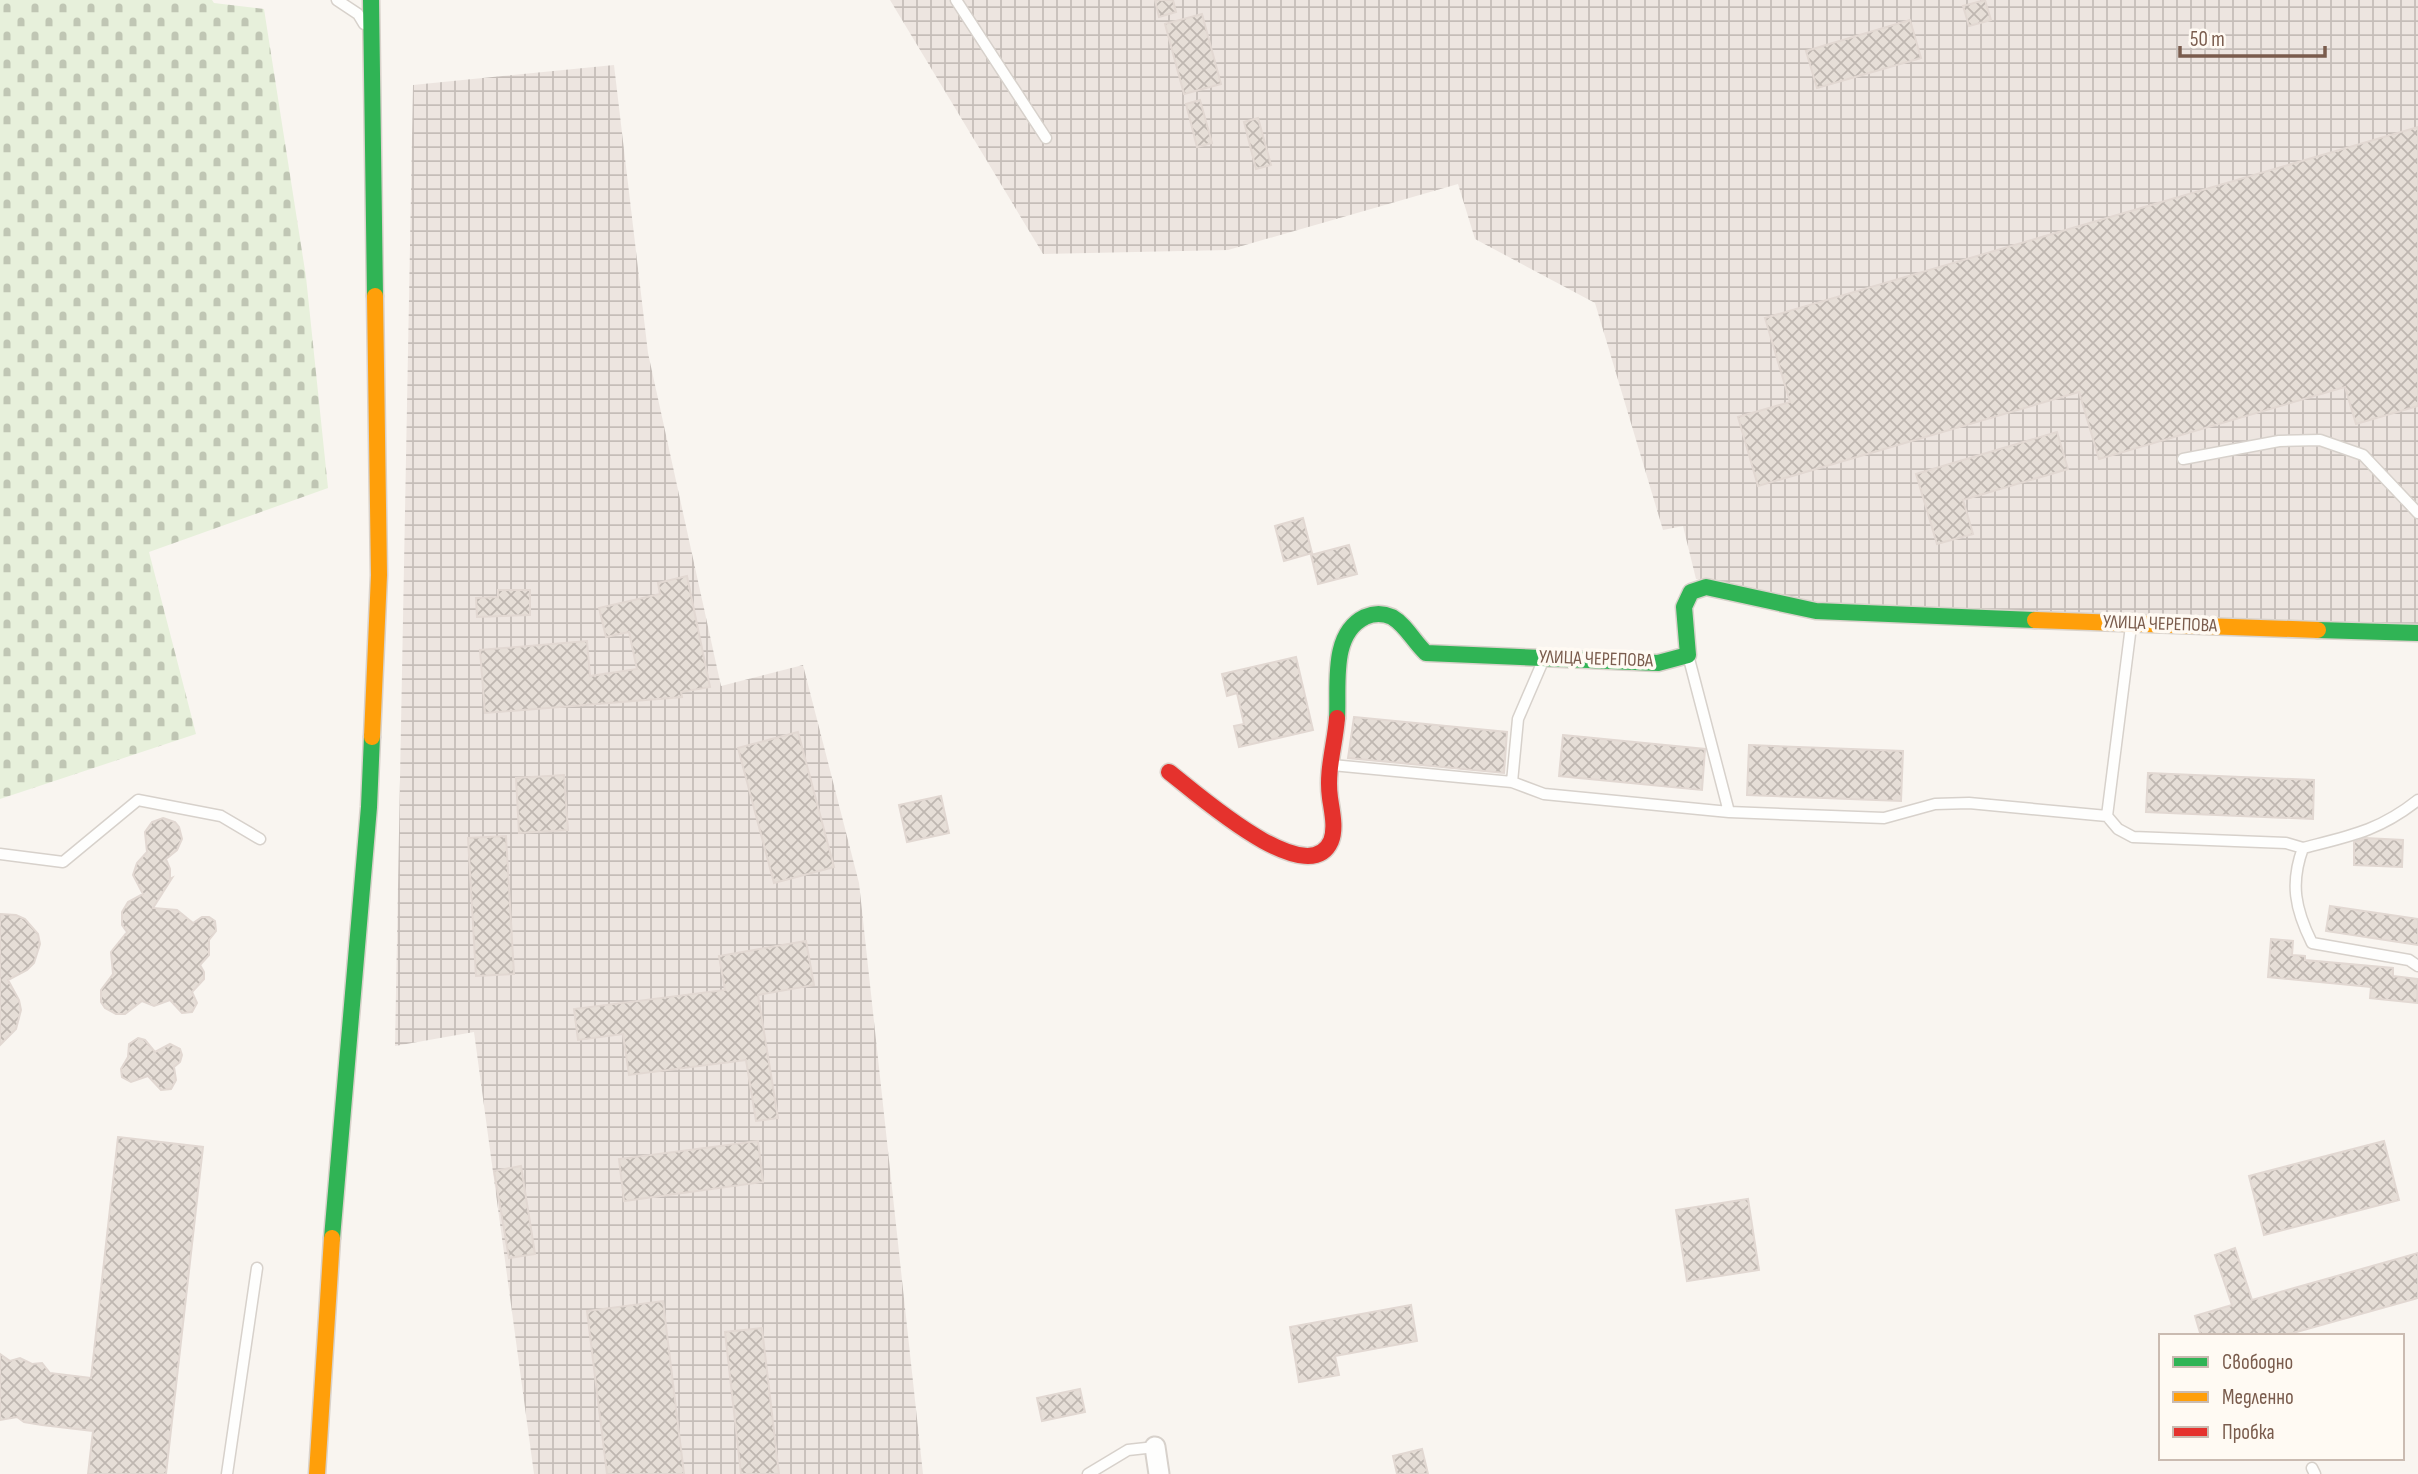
<svg xmlns="http://www.w3.org/2000/svg" width="2418" height="1474" font-family="'Sofia Sans Condensed',sans-serif">
	<style>
		.industrial { fill: url(#industrial-grid) }
		.cemetery { fill: url(#cemetery-stones) }
		.building { fill: url(#building-cross-hatch); stroke: #e2d8d2; stroke-width: 2 }
		.lines { fill: none; stroke-linecap: round; stroke-linejoin: round }
		.lane-casing { stroke: #d7d1cb; stroke-width: 13 }
		.street-casing { stroke: #d7d1cb; stroke-width: 23 }
		.fast-casing { stroke: #d9d2cb; stroke-width: 19 }
		.slow-casing { stroke: #d9d2cb; stroke-width: 19 }
		.jam-casing { stroke: #d9d2cb; stroke-width: 19 }
		.lane { stroke: #fefefd; stroke-width: 10 }
		.street { stroke: #fefefd; stroke-width: 19 }
		.fast { stroke: #30b455; stroke-width: 16 }
		.slow { stroke: #ff9f0a; stroke-width: 16 }
		.jam { stroke: #e5322d; stroke-width: 16 }
		.labels { text-anchor: middle; dominant-baseline: central; stroke-width: 7; stroke-linejoin: round; paint-order: stroke }
		.street-label { font-size: 19px; fill: #7a5c4d; stroke: #fffaf3 }
	</style>
	<defs>
		<pattern id="industrial-grid" width="8" height="8" patternUnits="userSpaceOnUse" patternTransform="scale(1.75)"><rect width="8" height="8" fill="#ede5e0"/><path d="M0 4h8M4 0v8" fill="none" stroke="#c5bdb8"/></pattern>
		<pattern id="cemetery-stones" width="16" height="16" patternUnits="userSpaceOnUse" patternTransform="scale(1.75)"><rect width="16" height="16" fill="#e7f0db"/><path d="M2 7V4a2 2 0 0 1 4 0v3zM10 15v-3a2 2 0 0 1 4 0v3z" fill="#c0c6b4"/></pattern>
		<pattern id="building-cross-hatch" width="8" height="8" patternUnits="userSpaceOnUse" patternTransform="scale(1.75)"><rect width="8" height="8" fill="#e6ded7"/><path d="M0 0l8 8M0 8l8-8" fill="none" stroke="#bfb7b1"/></pattern>
	</defs>
	<rect width="100%" height="100%" fill="#f9f5f0"/>
	<!-- industrial -->
	<path class="industrial" d="M890,0H2418V624L1835,606L1696,579L1683,526L1663,530L1595,303L1475,239L1458,184L1228,250L1043,254Z
		M614,65L648,353L721,686L803,665L859,883L923,1474H534L474,1032L395,1046L413,85Z"/>
	<!-- cemetery -->
	<path class="cemetery" d="M0,0H212L214,3L264,9L306,277L328,488L149,552L196,734L0,799Z"/>
	<!-- building -->
	<path class="building" d="M1155,0H1173L1176,12L1159,17Z
		M1985,0L1991,20L1969,26L1963,6Z
		M1202,14L1221,84L1184,94L1165,24Z
		M1910,20L1921,58L1817,88L1806,51Z
		M1200,100L1212,143L1197,147L1186,104Z
		M1258,118L1271,165L1256,169L1244,122Z
		M2418,127V406L2356,424L2345,387L2099,459L2079,392L1758,486L1738,417L1790,402L1765,318Z
		M2057,432L2068,469L1963,500L1973,534L1937,544L1916,474Z
		M1303,518L1312,553L1284,561L1275,526Z
		M1349,545L1357,574L1318,584L1311,555Z
		M687,576L710,687L681,692L682,697L485,713L480,650L587,641L590,676L637,669L629,632L606,637L599,608L660,594L658,583Z
		M498,590H530V615L477,617L476,598L498,597Z
		M1296,657L1313,730L1239,747L1234,726L1244,724L1237,693L1227,696L1222,674Z
		M1354,717L1507,732L1504,773L1348,758Z
		M798,732L834,867L774,883L738,748Z
		M1563,735L1705,749L1702,790L1559,776Z
		M1749,745L1903,751L1901,801L1747,795Z
		M2148,773L2314,780L2313,819L2146,812Z
		M564,775L568,830L519,833L516,778Z
		M941,796L949,833L907,842L899,805Z
		M163,818L175,822L179,827L182,839L177,850L166,859L170,869V879L172,878L153,908L177,910L193,923L202,917H209L215,921L216,931L209,940V955L200,965L204,972V979L192,992L197,1003L192,1012L182,1013L170,1000L154,1006L142,1001L125,1014H116L105,1008L101,1002V990L113,974L111,952L127,932L122,925V912L128,902L143,894L133,875L137,863L147,852L145,832L152,822Z
		M506,836L514,974L476,976L468,838Z
		M2365,838L2403,840L2402,867L2354,865V842Z
		M2330,906L2418,919V945L2326,931Z
		M0,914L16,915L25,919L38,934L40,944L34,963L27,970L8,980L19,1000L21,1010L16,1029L0,1045Z
		M2271,939L2293,941L2292,955L2305,956V960L2393,968V976L2418,979L2417,1003L2370,998L2371,987L2268,977Z
		M806,941L814,985L758,995L778,1118L756,1121L746,1060L629,1075L623,1034L578,1040L574,1009L725,990L719,956Z
		M138,1038L145,1040L155,1052L170,1044L180,1049L182,1055L180,1062L174,1067L176,1080L171,1089L161,1090L148,1076L131,1082L122,1077L121,1069L128,1057L129,1044Z
		M118,1137L203,1147L166,1474H88L93,1431L42,1425L24,1422L17,1417L0,1420V1354L10,1361L20,1358L32,1364L42,1363L50,1373L91,1378Z
		M758,1141L763,1182L624,1201L619,1159Z
		M2384,1141L2399,1200L2264,1235L2249,1176Z
		M521,1166L535,1254L509,1258L494,1171Z
		M1748,1199L1759,1270L1687,1281L1676,1210Z
		M2235,1248L2252,1300L2418,1253V1298L2282,1336H2201L2195,1316L2232,1305L2215,1255Z
		M663,1301L684,1474H607L587,1311Z
		M1411,1305L1417,1341L1335,1356L1339,1375L1299,1382L1290,1327Z
		M762,1328L779,1474H741L725,1332Z
		M1080,1389L1085,1412L1042,1421L1037,1398Z
		M1422,1449L1428,1474H1397L1393,1456Z"/>
	<g class="lines">
		<!-- lane casing -->
		<g class="lane-casing">
			<path id="lane" d="M337,0L358,14L364,24
				M956,0L1046,138
				M2183,459L2279,441L2320,440L2363,455L2418,513
				M1688,655L1729,812L1884,818L1935,804L1969,803L2107,816L2131,626
				M1332,765L1512,782L1518,719L1543,661
				M1512,782L1544,794L1729,812
				M2418,800C2379,831 2350,836 2303,848C2290,883 2295,909 2312,943L2409,960L2418,966
				M2107,816L2118,829L2133,837L2286,843L2303,848
				M0,854L63,862L138,800L221,816L260,839
				M2312,1468L2315,1474
				M227,1474L257,1268
				M1088,1474L1128,1450L1155,1447"/>
		</g>
		<!-- street casing -->
		<g class="street-casing">
			<path id="street" d="M1155,1447L1159,1474"/>
		</g>
		<!-- fast casing -->
		<g class="fast-casing">
			<path id="fast" d="M371,0L375,296
				M2318,630L2418,633
				M1337,718C1339,686 1330,634 1365,617C1374,613 1383,613 1392,617C1406,625 1414,642 1426,653L1658,663L1688,655L1684,607L1691,592L1706,587L1816,611L2035,620
				M332,1238L369,807L372,737"/>
		</g>
		<!-- slow casing -->
		<g class="slow-casing">
			<path id="slow" d="M2035,620L2318,630
				M372,737L379,575L375,296
				M317,1474L332,1238"/>
		</g>
		<!-- jam casing -->
		<g class="jam-casing">
			<path id="jam" d="M1169,772C1193,790 1308,894 1331,841C1336,828 1332,812 1330,798C1326,771 1335,745 1337,718"/>
		</g>
		<!-- lane -->
		<use href="#lane" class="lane"/>
		<!-- street -->
		<use href="#street" class="street"/>
		<!-- fast -->
		<use href="#fast" class="fast"/>
		<!-- slow -->
		<use href="#slow" class="slow"/>
		<!-- jam -->
		<use href="#jam" class="jam"/>
	</g>
	<g class="labels">
		<!-- street labels -->
		<g class="street-label">
			<text transform="translate(2160 624) rotate(2)">УЛИЦА ЧЕРЕПОВА</text>
			<text transform="translate(1596 659) rotate(2)">УЛИЦА ЧЕРЕПОВА</text>
		</g>
	</g>
	<!-- legend -->
	<rect x="2159" y="1334" width="245" height="126" fill="#fffaf3" stroke="#cabbb1" stroke-width="2"/>
	<rect x="2173" y="1357" width="35" height="10" fill="#30b455" stroke="#cabbb1" stroke-width="2"/>
	<text x="2222" y="1369" font-size="21" fill="#7a5c4d">Свободно</text>
	<rect x="2173" y="1392" width="35" height="10" fill="#ff9f0a" stroke="#cabbb1" stroke-width="2"/>
	<text x="2222" y="1404" font-size="21" fill="#7a5c4d">Медленно</text>
	<rect x="2173" y="1427" width="35" height="10" fill="#e5322d" stroke="#cabbb1" stroke-width="2"/>
	<text x="2222" y="1439" font-size="21" fill="#7a5c4d">Пробка</text>
	<!-- scale -->
	<path d="M2180 46v10h145v-10" fill="none" stroke="#7a5c4d" stroke-width="3.5"/>
	<text x="2190" y="46" font-size="21" fill="#7a5c4d" stroke="#fffaf3" stroke-width="5" paint-order="stroke">50 m</text>
</svg>
